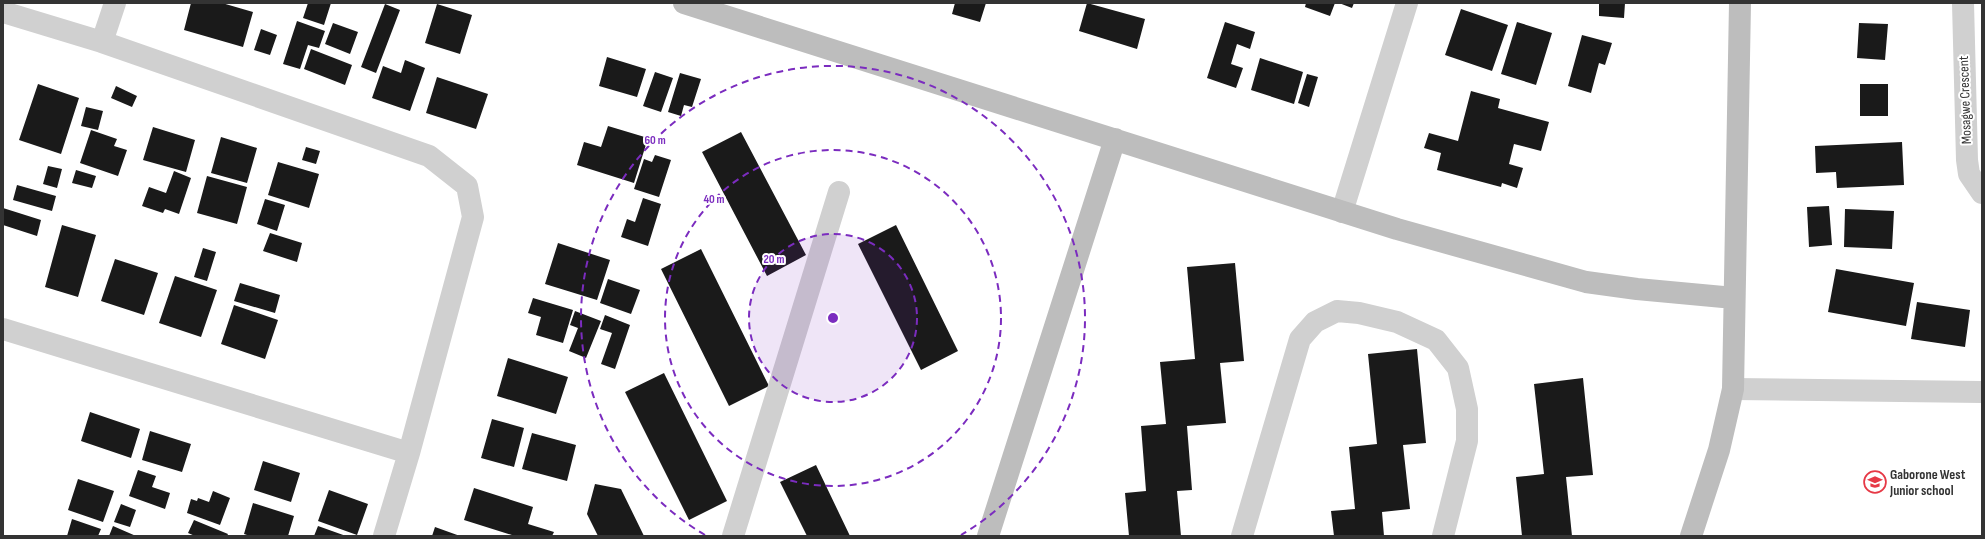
<svg xmlns="http://www.w3.org/2000/svg" width="1985" height="539" font-family="'Sofia Sans Condensed',sans-serif">
	<style>
		.building { fill: #1a1a1a }
		.lines { fill: none; stroke-linecap: round; stroke-linejoin: round }
		.street { stroke: #d0d0d0; stroke-width: 22 }
		.secondary { stroke: #bdbdbd; stroke-width: 22 }
		.ring { fill: none; stroke: #7b2cbf; stroke-width: 2; stroke-dasharray: 7 5 }
		.labels { text-anchor: middle; dominant-baseline: central; stroke-width: 4; stroke-linejoin: round; paint-order: stroke }
		.street-label { font-size: 14px; fill: #333; stroke: #fff }
		.poi-label { font-size: 14px; font-weight: bold; fill: #333; stroke: #fff; text-anchor: start }
		.centre { fill: #7b2cbf; stroke: #fff; stroke-width: 2 }
		.ring-label { font-size: 12px; text-anchor: middle; font-weight: bold; fill: #7b2cbf; stroke: #fff; stroke-width: 4; stroke-linejoin: round; paint-order: stroke }
	</style>
	<rect width="100%" height="100%" fill="#fff"/>
	<!-- building -->
	<path class="building" d="M191,3H222L253,12L243,47L184,30Z
		M308,3H331L324,25L303,18Z
		M955,3H986L980,22L952,14Z
		M1087,3L1145,19L1137,49L1079,31Z
		M1306,3H1335L1330,16L1305,7Z
		M1339,3H1354L1352,8Z
		M1599,3H1625L1624,18L1599,16Z
		M385,4L400,10L376,73L361,67Z
		M437,4L472,15L460,54L425,43Z
		M1461,9L1508,25L1492,71L1445,55Z
		M297,21L325,31L319,48L308,45L300,69L283,64Z
		M1225,22L1255,32L1250,49L1237,44L1231,64L1243,68L1236,88L1207,78Z
		M1517,22L1552,33L1536,85L1501,74Z
		M333,23L358,32L350,54L325,44Z
		M1859,23L1888,24L1885,60L1857,58Z
		M261,29L277,35L270,55L254,50Z
		M1582,35L1612,43L1605,65L1599,63L1591,93L1568,86Z
		M311,49L352,65L345,85L304,69Z
		M607,57L646,69L637,97L599,86Z
		M1260,58L1303,72L1294,104L1251,90Z
		M405,60L425,68L410,111L372,98L383,66L401,73Z
		M655,72L673,78L661,112L643,106Z
		M680,73L701,79L692,107L684,105L681,116L668,112Z
		M1307,74L1318,77L1309,107L1298,103Z
		M437,77L488,94L476,129L426,113Z
		M38,84L79,98L61,154L19,140Z
		M1860,84H1888V116H1860Z
		M116,86L137,96L132,107L111,98Z
		M1471,91L1500,99L1498,108L1549,122L1541,151L1514,144L1509,164L1523,168L1517,188L1502,183L1501,187L1437,170L1441,153L1424,148L1429,133L1458,141Z
		M86,107L103,111L98,130L81,126Z
		M608,126L648,138L634,183L577,165L584,142L601,147Z
		M153,127L195,140L186,172L143,160Z
		M91,130L117,139L114,146L127,150L118,176L80,163Z
		M741,132L806,255L767,276L702,152Z
		M221,137L257,148L247,183L211,173Z
		M1902,142L1904,185L1837,188L1836,172L1816,173L1815,146Z
		M306,147L320,151L316,164L302,160Z
		M655,155L671,160L659,197L634,189L644,159L652,162Z
		M278,162L319,174L309,208L268,195Z
		M48,166L62,169L57,188L43,184Z
		M76,170L96,176L92,188L72,183Z
		M174,171L191,178L179,214L165,209L163,213L142,206L149,187L166,193Z
		M207,176L247,187L237,224L197,213Z
		M17,185L56,196L52,211L13,200Z
		M643,198L661,204L648,246L621,237L627,219L635,222Z
		M265,199L285,205L277,231L257,224Z
		M1829,206L1832,245L1809,247L1807,207Z
		M3,208L41,220L37,236L3,225Z
		M1845,209L1894,211L1892,249L1844,247Z
		M62,225L96,235L78,297L45,287Z
		M896,225L958,351L921,370L858,244Z
		M270,233L302,243L297,262L263,251Z
		M558,243L610,260L597,300L545,284Z
		M203,248L216,252L207,281L194,277Z
		M701,249L769,386L729,406L661,269Z
		M115,259L158,273L144,315L101,301Z
		M1235,263L1244,361L1220,363L1226,423L1187,426L1192,490L1177,491L1181,536H1129L1125,493L1146,491L1141,426L1166,424L1160,362L1195,359L1187,267Z
		M1836,269L1914,283L1906,326L1828,312Z
		M175,276L217,290L201,337L159,323Z
		M608,279L640,290L631,314L600,303Z
		M240,283L280,295L275,313L234,301Z
		M533,298L573,310L563,343L536,335L541,317L528,313Z
		M1917,302L1970,310L1965,347L1911,339Z
		M234,305L278,320L265,359L221,344Z
		M575,311L601,321L586,358L569,351L578,328L570,325Z
		M605,315L630,325L615,369L601,364L612,333L600,329Z
		M1417,349L1426,443L1403,445L1410,509L1382,512L1384,536H1334L1331,511L1355,509L1349,447L1377,444L1368,354Z
		M508,358L568,377L556,414L497,396Z
		M664,373L727,501L689,520L625,392Z
		M1583,378L1593,475L1566,477L1572,536H1522L1516,477L1544,474L1534,384Z
		M90,412L140,429L131,458L81,441Z
		M492,419L524,428L514,467L481,458Z
		M150,431L191,444L182,472L142,460Z
		M532,433L576,445L567,481L522,469Z
		M263,461L300,473L291,502L254,490Z
		M816,465L850,536H807L780,482Z
		M138,470L156,476L152,487L170,493L165,509L129,496Z
		M78,479L114,491L103,522L68,510Z
		M595,484L621,489L644,536H598L587,514Z
		M474,488L533,507L528,524L554,532L552,536H515L464,520Z
		M329,490L368,504L357,535L318,521Z
		M213,491L230,498L220,525L187,513L191,499L197,501L198,498L209,502Z
		M253,503L294,516L288,536H250L244,534Z
		M121,504L136,510L130,527L114,522Z
		M72,519L101,529L98,536H67Z
		M194,520L228,534L227,536H195L188,533Z
		M113,526L136,536H109Z
		M318,526L346,536H314Z
		M435,527L460,536H432Z"/>
	<g class="lines">
		<!-- street -->
		<path class="street" d="M1963,3L1967,160L1969,174L1982,193
			M3,12L102,42L429,156L467,186L473,217L409,453L384,536
			M102,42L115,3
			M1342,212L1407,3
			M3,329L409,453
			M1733,389L1982,392
			M733,536L839,192
			M1242,536L1300,339L1315,322L1337,311L1359,313L1397,322L1436,340L1458,368L1467,409V441L1443,536"/>
		<!-- secondary -->
		<path class="secondary" d="M684,3L1397,229L1586,282L1637,289L1734,298
			M988,536L1115,139
			M1691,536L1719,450L1733,389L1740,3"/>
	</g>
	<!-- distance rings -->
	<circle cx="833" cy="318" r="84" fill="#7b2cbf" fill-opacity=".12"/>
	<g class="ring">
		<circle cx="833" cy="318" r="84"/>
		<circle cx="833" cy="318" r="168"/>
		<path d="M705 535A252 252 0 1 1 961 535"/>
	</g>
	<!-- icons -->
	<defs>
		<g id="school-ring" transform="scale(1.15)"><circle r="9.5" fill="#fff" stroke="#e63946" stroke-width="1.5"/><path d="M0-5L7-2L0 1L-7-2ZM-4 1L0 2.5L4 1V4Q0 6-4 4Z" fill="#e63946"/></g>
	</defs>
	<g fill-rule="evenodd">
		<use href="#school-ring" x="1875" y="482"/>
	</g>
	<g class="labels">
		<!-- street labels -->
		<g class="street-label">
			<text transform="translate(1965 100) rotate(-92)">Mosagwe Crescent</text>
		</g>
		<!-- poi labels -->
		<g class="poi-label">
			<text x="1890" y="474">Gaborone West<tspan x="1890" dy="16">Junior school</tspan></text>
		</g>
	</g>
	<circle cx="833" cy="318" r="6" class="centre"/>
	<g class="ring-label">
		<text x="655" y="144">60 m</text>
		<text x="714" y="203">40 m</text>
		<text x="774" y="263">20 m</text>
	</g>
	<!-- border -->
	<rect width="1985" height="539" fill="none" stroke="#333333" stroke-width="8"/>
</svg>
